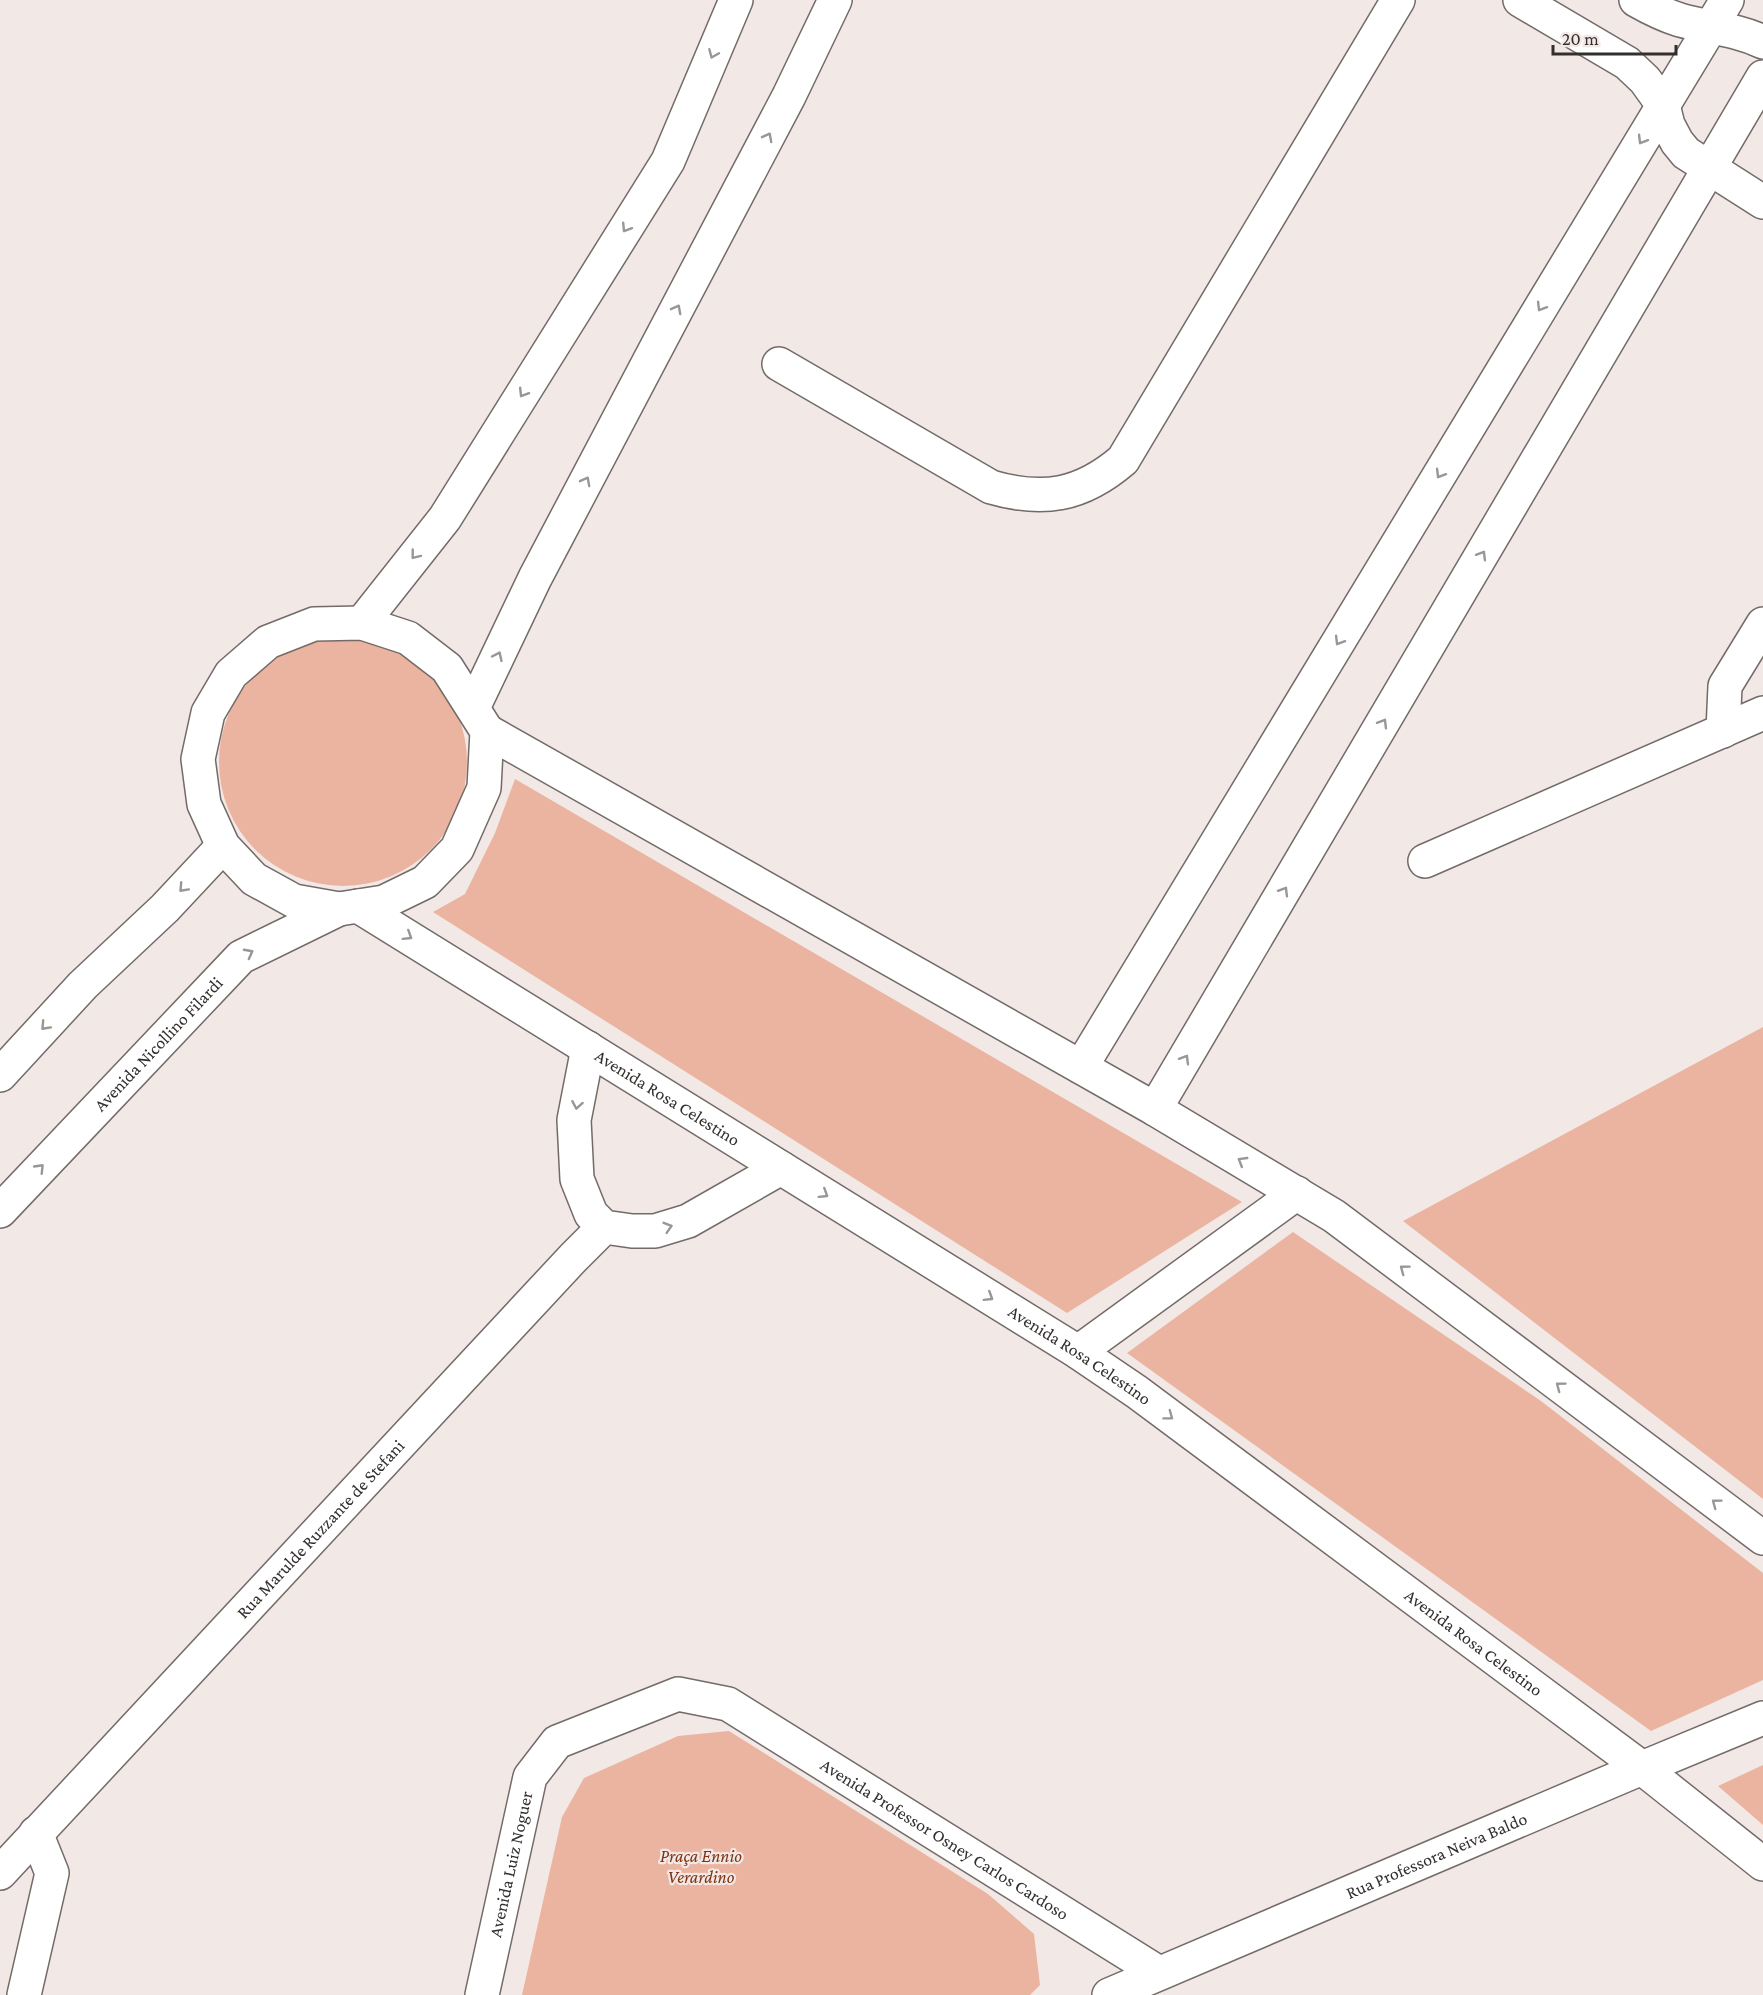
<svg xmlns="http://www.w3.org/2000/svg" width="1763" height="1995" font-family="'Crimson Pro',serif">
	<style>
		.green { fill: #ebb4a0 }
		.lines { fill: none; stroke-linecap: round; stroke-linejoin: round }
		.minor-casing { stroke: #736b68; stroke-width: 36 }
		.major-casing { stroke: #736b68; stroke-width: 36 }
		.minor { stroke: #fff; stroke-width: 33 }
		.major { stroke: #fff; stroke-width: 33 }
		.oneway { stroke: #989796 }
		.labels { text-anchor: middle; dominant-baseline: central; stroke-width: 4.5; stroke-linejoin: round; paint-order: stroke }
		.street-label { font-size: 18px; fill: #322f2d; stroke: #f2e8e5 }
		.park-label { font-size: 18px; font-style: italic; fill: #7d3212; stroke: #f2e8e5 }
	</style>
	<rect width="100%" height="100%" fill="#f2e8e5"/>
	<!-- green -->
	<path class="green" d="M219 762a124 124 0 1 1 248 0a124 124 0 1 1-248 0Z
		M515,779L1242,1202L1067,1313L433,912L465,894L495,833Z
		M1763,1027V1499L1403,1221Z
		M1293,1232L1541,1401L1763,1573V1680L1651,1731L1127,1353Z
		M729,1731L988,1894L1034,1934L1040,1985L1030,1995H522L562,1817L584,1778L678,1736Z
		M1763,1765V1825L1718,1786Z"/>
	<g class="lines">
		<!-- minor casing -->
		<g class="minor-casing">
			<g id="minor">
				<path d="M1520,0L1627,63L1645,80L1663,105L1668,125L1677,142L1686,153L1763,202"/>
				<path d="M1636,0C1650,8 1664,15 1680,20C1708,28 1736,29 1763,42"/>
				<path d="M779,364L991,487C1043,502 1081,496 1123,460L1398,0"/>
				<path d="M487,731L1155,1109L1334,1216L1763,1538"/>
				<path d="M1723,731L1725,686L1763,624"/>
				<path d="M1425,861L1763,713"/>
				<path id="s1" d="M358,906L1078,1352L1137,1392L1642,1768L1763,1864"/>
				<path d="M588,1048L574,1120L577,1179L591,1214L604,1227L632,1231H655L688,1221L781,1168"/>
				<path d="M1081,1067L1727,0"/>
				<path d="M1155,1109L1763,77"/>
				<path d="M1078,1352L1297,1193"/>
				<path id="s2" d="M0,1873L573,1258L604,1227"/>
				<path d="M24,1995L52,1873L36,1833"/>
				<path id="s3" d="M482,1995L530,1777L557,1742L678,1694L728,1704L1159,1973"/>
				<path id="s4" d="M1109,1995L1642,1768L1763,1718"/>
			</g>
		</g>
		<!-- major casing -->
		<g class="major-casing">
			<g id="major">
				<path d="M362,623L408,638L447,668L487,731L484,788L457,849L425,882L384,902L339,909L294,901L254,879L223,846L204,804L198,759L208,713L231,674L268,642L314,624Z"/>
				<path d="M362,623L445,518L668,161L736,0"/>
				<path d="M473,708L535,578L789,96L835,0"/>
				<path d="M0,1075L83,985L165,908L223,846"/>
				<path id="s5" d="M0,1211L241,957L339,909"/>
			</g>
		</g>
		<!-- minor -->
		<use href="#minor" class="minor"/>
		<!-- major -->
		<use href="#major" class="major"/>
	</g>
	<!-- one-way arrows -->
	<defs><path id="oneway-chevron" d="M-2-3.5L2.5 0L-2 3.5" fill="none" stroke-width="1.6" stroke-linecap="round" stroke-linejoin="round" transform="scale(1.5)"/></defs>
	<g class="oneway">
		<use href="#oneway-chevron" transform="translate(713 54) rotate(113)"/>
		<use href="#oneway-chevron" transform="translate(768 137) rotate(-62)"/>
		<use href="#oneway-chevron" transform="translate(1642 140) rotate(121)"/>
		<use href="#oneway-chevron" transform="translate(626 228) rotate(122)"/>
		<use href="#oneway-chevron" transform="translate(1541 307) rotate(121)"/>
		<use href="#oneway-chevron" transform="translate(677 309) rotate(-62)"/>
		<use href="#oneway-chevron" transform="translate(523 393) rotate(122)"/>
		<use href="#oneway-chevron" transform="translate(1440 474) rotate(121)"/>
		<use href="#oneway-chevron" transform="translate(586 481) rotate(-62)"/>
		<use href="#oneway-chevron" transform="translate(415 555) rotate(128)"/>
		<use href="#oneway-chevron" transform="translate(1482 555) rotate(-59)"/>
		<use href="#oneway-chevron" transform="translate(1339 641) rotate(121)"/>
		<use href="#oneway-chevron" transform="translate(498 656) rotate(-65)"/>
		<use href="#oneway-chevron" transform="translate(1383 723) rotate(-59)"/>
		<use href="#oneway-chevron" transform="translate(183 888) rotate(133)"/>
		<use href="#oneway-chevron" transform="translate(1284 891) rotate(-59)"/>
		<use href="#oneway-chevron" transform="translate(408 936) rotate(32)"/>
		<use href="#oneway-chevron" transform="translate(249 953) rotate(-28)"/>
		<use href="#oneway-chevron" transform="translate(45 1026) rotate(133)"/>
		<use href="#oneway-chevron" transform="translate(1185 1059) rotate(-59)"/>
		<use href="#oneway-chevron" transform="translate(577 1105) rotate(100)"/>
		<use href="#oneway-chevron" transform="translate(1242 1161) rotate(-149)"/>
		<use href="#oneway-chevron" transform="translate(40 1168) rotate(-46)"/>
		<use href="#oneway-chevron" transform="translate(824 1194) rotate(32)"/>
		<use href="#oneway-chevron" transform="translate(668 1227) rotate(-17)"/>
		<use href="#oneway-chevron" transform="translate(1404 1269) rotate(-143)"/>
		<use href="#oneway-chevron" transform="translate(989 1297) rotate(32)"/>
		<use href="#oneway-chevron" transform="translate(1560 1386) rotate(-143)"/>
		<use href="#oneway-chevron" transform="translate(1169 1416) rotate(37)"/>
		<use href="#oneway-chevron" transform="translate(1716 1503) rotate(-143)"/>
	</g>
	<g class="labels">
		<!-- street labels -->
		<g class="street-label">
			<text stroke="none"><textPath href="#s5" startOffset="230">Avenida Nicollino Filardi</textPath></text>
			<text stroke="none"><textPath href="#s1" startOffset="364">Avenida Rosa Celestino</textPath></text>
			<text stroke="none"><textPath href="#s1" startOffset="850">Avenida Rosa Celestino</textPath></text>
			<text stroke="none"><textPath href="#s2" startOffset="470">Rua Marulde Ruzzante de Stefani</textPath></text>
			<text stroke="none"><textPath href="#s1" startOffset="1338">Avenida Rosa Celestino</textPath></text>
			<text stroke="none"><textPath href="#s3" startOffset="704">Avenida Professor Osney Carlos Cardoso</textPath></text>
			<text stroke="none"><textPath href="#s4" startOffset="356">Rua Professora Neiva Baldo</textPath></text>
			<text stroke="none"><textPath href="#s3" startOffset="134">Avenida Luiz Noguer</textPath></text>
		</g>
		<!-- park labels -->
		<g class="park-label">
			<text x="701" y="1856">Praça Ennio<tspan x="701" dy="21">Verardino</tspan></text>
		</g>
	</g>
	<!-- scale -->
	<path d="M1553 45v9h123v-9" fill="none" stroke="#322f2d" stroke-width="3"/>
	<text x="1562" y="45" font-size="18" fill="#322f2d" stroke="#f2e8e5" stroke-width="4.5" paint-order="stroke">20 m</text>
</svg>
